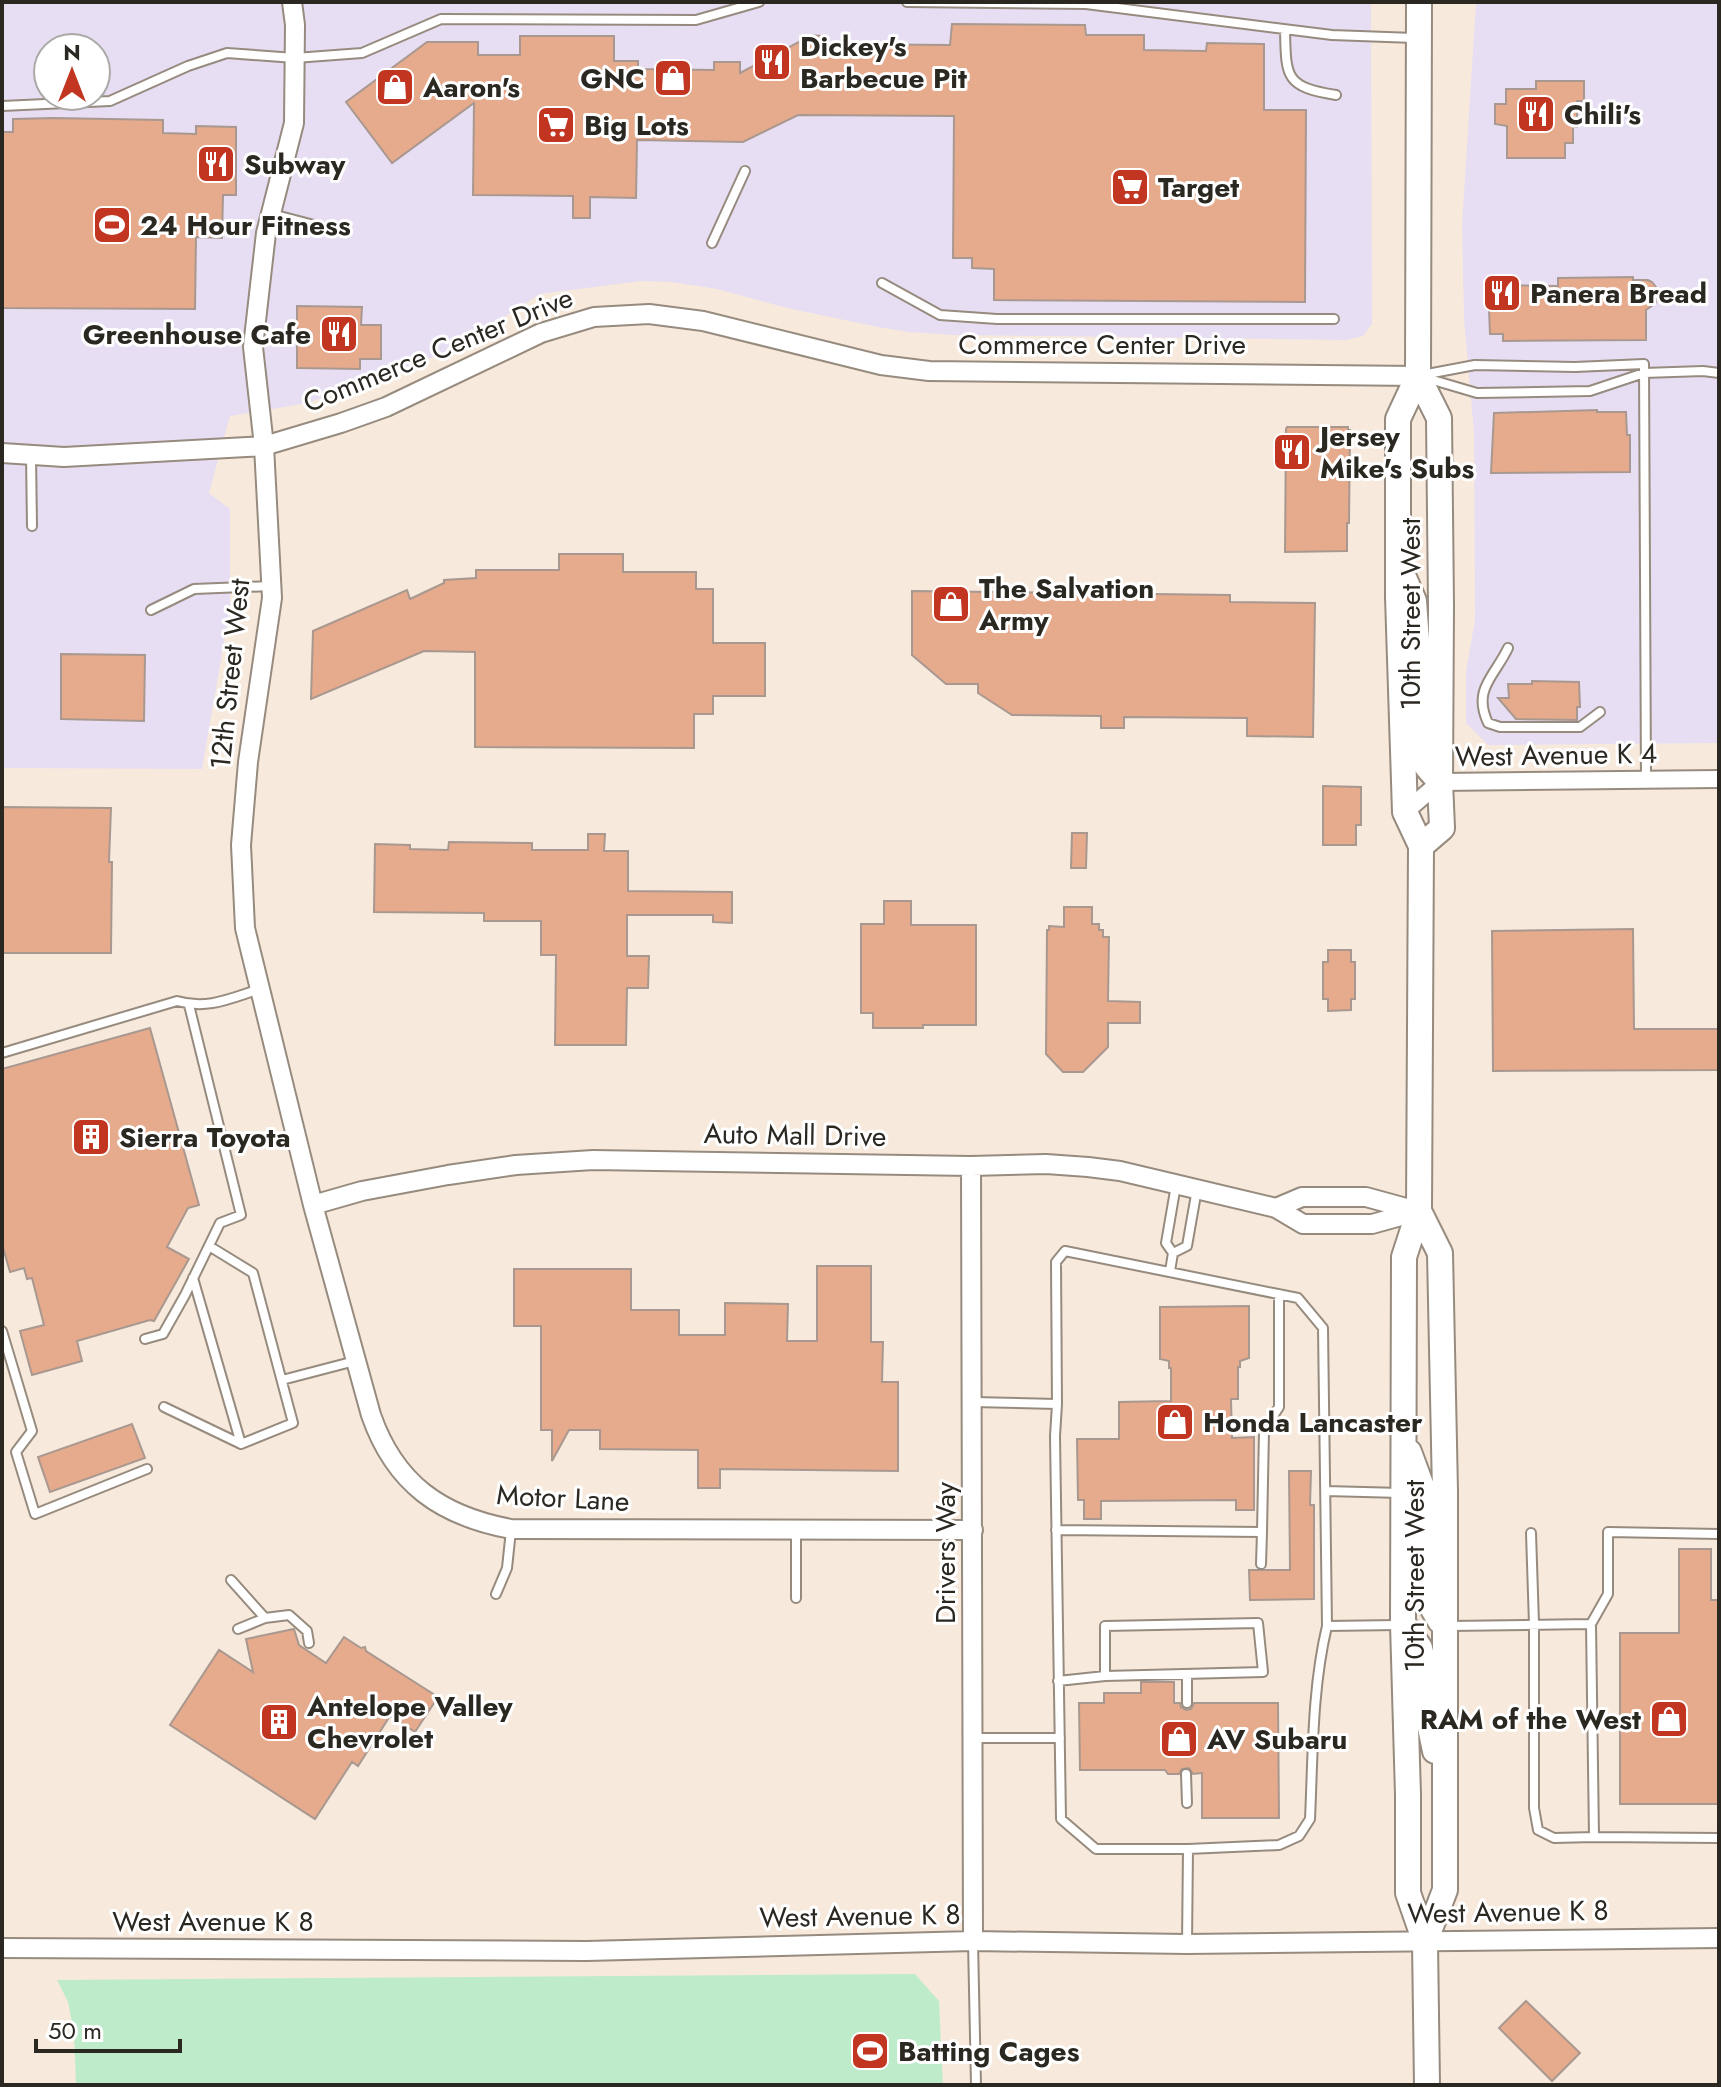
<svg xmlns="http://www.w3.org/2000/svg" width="1721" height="2087" font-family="Jost,sans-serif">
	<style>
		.commercial { fill: #e8def3; fill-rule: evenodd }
		.green { fill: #beecca }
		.building { fill: #e6aa8c; stroke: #a99890; stroke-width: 2 }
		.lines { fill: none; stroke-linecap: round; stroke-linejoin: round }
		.service-casing { stroke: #968b7e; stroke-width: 12 }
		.minor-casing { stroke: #968b7e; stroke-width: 20 }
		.tertiary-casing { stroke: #968b7e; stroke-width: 22 }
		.primary-casing { stroke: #968b7e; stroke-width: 28 }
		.service { stroke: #fff; stroke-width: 8 }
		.minor { stroke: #fff; stroke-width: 16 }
		.tertiary { stroke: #fff; stroke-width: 18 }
		.primary { stroke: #fff; stroke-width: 24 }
		.labels { text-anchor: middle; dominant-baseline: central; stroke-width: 6; stroke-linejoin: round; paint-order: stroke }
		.poi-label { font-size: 28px; font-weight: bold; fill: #2b2721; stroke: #fff; text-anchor: start }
		.street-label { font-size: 28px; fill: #2b2721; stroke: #fff }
	</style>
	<rect width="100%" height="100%" fill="#f7eadc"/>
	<!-- commercial -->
	<path class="commercial" d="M2,2H1371L1372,324L1363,336L1347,340L954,335L909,332L878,327L787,308L717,289L671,282L641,281L540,294L455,349L308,403L230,416L209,493L230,509V608L202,769L2,768ZM48,48H96V96H48Z
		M1476,2H1719V743L1488,745L1466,723V672L1475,619L1474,433L1464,319L1462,224Z"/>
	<!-- green -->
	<path class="green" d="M915,1974L939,2001L943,2085H76L74,2033L68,2002L57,1980Z"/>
	<!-- building -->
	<path class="building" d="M952,24L1085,25L1086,35H1144V50L1206,51L1207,43L1264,44V110H1306L1305,302L994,300V269L972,268V258H953L954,116L798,115L743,142L637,140L636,198L590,197V218H573V196L473,195L474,103L392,163L346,102L427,42H478V55H520V36H614V61H638V69L714,70V62H740V73L801,41V35L827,36V44L950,45Z
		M1536,81H1584V101H1577V127H1573V143H1565V158H1507V126L1495,124V104H1506V89H1536Z
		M54,118L163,120V133L196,134V126L236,127V195H223L222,238L196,237L195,309L2,308V132H13V119Z
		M1633,277V280H1648L1652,282L1659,291L1656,303L1646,310V340L1503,341V334H1490L1488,285L1558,286V278Z
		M297,306L362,307L361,325H381V359H360V369L297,368Z
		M1597,410V412H1626L1627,435H1630V472L1491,473L1494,413Z
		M1287,427H1348V430H1350L1349,523H1347V551L1285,552L1286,429Z
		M559,554H623V572H696V589H713V643H765V696H713V714H694V748L475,747V652L424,651L311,699L313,631L407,590L410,599L444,583V580L476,578V570H559Z
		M912,591L1230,595V602L1315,603L1313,737L1247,736V718L1124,717V728H1101V716L1012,715L978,693V684H946L912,655Z
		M61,654L145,655L144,721L61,719Z
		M1532,681L1579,682L1580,707H1577V720L1516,719L1498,698H1509L1508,684H1532Z
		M1323,786L1361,787V825H1356V845H1323Z
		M2,807L111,808L109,862H112L111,953H2Z
		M1072,833H1087L1086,868H1071Z
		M588,834H605L604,851H628V891L732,892V923L713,922V915H627V956H649L648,988H627L626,1045H555L556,955H541V921H484V913L374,912L375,844L410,845V849L448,850L449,842L532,843V850H588Z
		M884,901H911V925H976V1025H923V1028H873V1013H861V924H884Z
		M1064,907H1092V924H1099V930H1103V937H1109L1108,1001L1140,1002V1023H1108V1047L1083,1072H1063L1046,1054L1047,930H1049V926L1064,927Z
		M1633,929L1634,1029H1719V1070L1493,1071L1492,931Z
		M1328,950H1351V962H1355V999H1351V1010L1328,1011V999H1323V962H1328Z
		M150,1028L199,1205L188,1208L167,1247L189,1259L154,1321L150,1320L77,1341L82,1361L32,1375L20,1331L44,1325L32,1278L27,1279L24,1268L10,1272L2,1244V1069Z
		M817,1266H871V1342H883L882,1382H898V1471L720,1469V1488H698V1450L600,1449V1430H569L552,1461V1430H541V1326H514V1269H631V1310H679V1335H725V1303L788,1304L787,1341H817Z
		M1249,1306V1358L1240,1361V1367H1238V1399H1231L1232,1438L1254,1437V1510H1236V1500L1101,1501V1519H1084V1500H1078L1077,1439H1119V1402L1171,1401V1368H1169V1361L1160,1359V1307Z
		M132,1424L145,1458L50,1492L38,1457Z
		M1289,1471H1311L1310,1505H1314V1599L1250,1600L1249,1570H1290Z
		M1679,1549H1711V1600H1719V1804H1620V1633H1679Z
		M294,1629L299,1645L326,1663L344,1637L361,1648L365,1647L366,1651L438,1697L415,1732L390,1716L358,1766L352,1762L315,1819L170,1725L219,1650L253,1672L246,1639Z
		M1141,1682H1174V1703H1180L1181,1707L1186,1710L1191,1709L1194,1703H1278L1279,1818H1202V1773L1193,1774L1189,1768L1182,1769L1179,1774H1168L1165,1770H1080L1079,1703H1104V1693H1141Z
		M1526,2001L1580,2053L1552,2081L1499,2028Z"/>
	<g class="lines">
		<!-- service casing -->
		<g class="service-casing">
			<path id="service" d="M907,2L1086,4L1332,35L1414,38
				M1285,30C1286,77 1285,87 1336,95
				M2,106L110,101L188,66L227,53L295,58L362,53L441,19L696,20L759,2
				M272,214L337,231
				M712,243L745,171
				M882,283L940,315L997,319H1334
				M1422,375L1475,365L1575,367L1644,364L1646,780
				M1426,378L1477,393L1590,391L1644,373L1703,371L1719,373
				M31,456L32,526
				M151,610L194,589L271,586
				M1508,648C1495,676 1472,689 1488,723L1500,727H1580L1600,712
				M2,1053L177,1001C208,1010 231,998 260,989
				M1173,1253L1187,1246L1197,1189
				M1170,1271L1173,1253L1166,1243L1176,1185
				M193,1278L241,1444L293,1423L253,1273L209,1246
				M2,1331L32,1431L16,1452L35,1514L147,1469
				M145,1339L163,1334L185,1295L220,1223L241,1215L189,1005
				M282,1380L355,1361
				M973,1402L1057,1404L1056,1262L1065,1251L1298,1298L1323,1328L1327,1626C1312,1689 1313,1755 1310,1819L1299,1836L1279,1845L1188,1849H1096L1061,1819L1055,1436L1057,1404
				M164,1407L241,1444
				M1326,1491L1401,1493
				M1056,1530L1262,1532L1264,1430L1279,1407V1294
				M1531,1533L1534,1624V1808L1538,1830L1554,1838L1594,1837
				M1261,1564L1262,1532
				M231,1580L265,1618
				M496,1594L507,1568L511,1530
				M796,1598V1531
				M1591,1624L1608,1594V1532L1719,1534
				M1327,1626L1398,1625
				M1449,1626L1591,1624L1594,1837L1719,1838
				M238,1629L265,1618L289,1615L307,1631L309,1643
				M1058,1681L1105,1676L1263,1672L1258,1623L1105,1626V1676
				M1187,1703V1674
				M974,1738H1060
				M1186,1774L1187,1803
				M973,1941L976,2085
				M1187,1944L1188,1849"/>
		</g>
		<!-- minor casing -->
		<g class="minor-casing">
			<path id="minor" d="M1405,812L1440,782L1719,779"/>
		</g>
		<!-- tertiary casing -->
		<g class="tertiary-casing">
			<path id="tertiary" d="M292,2L295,25L294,123L266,233L253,347L264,446L272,598L248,762L241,845L245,928L313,1205L371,1415C395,1484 441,1516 511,1529L973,1530
				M2,453L64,457L264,446L341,423L386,407L541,333L594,317L649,314L703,321L881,365L929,371L1418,376
				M971,1166L973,1941
				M313,1205L362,1191L448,1175L516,1165L593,1160L971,1166L1046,1164L1088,1167L1120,1171L1276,1208L1303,1224H1372L1419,1211
				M1276,1208L1302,1197H1366L1417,1211
				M2,1948L586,1951L973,1941L1187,1944L1719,1938"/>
		</g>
		<!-- primary casing -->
		<g class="primary-casing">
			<path id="primary" d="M1419,2L1418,376L1398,419V597L1405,812L1421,846L1419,1211L1404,1257L1403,1624L1408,1795V1893L1425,1942L1427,2085
				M1418,376L1439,418L1441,606L1440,782L1442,828L1421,846
				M1405,580L1414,601L1417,642L1419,749L1427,767L1440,782
				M1419,1211L1440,1253L1445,1491V1890L1425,1942
				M1409,1452L1422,1487L1424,1580L1430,1604L1440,1621
				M1405,1626L1420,1648L1425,1669L1427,1713L1435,1751"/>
		</g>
		<!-- service -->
		<use href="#service" class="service"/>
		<!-- minor -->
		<use href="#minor" class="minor"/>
		<!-- tertiary -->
		<use href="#tertiary" class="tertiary"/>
		<!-- primary -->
		<use href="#primary" class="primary"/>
	</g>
	<!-- icons -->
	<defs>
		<g id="restaurant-square" transform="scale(2)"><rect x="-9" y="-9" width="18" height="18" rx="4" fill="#c13521" stroke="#fff"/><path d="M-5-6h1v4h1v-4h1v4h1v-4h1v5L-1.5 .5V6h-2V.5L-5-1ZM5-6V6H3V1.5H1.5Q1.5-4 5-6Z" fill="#fff"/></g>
		<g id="shop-square" transform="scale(2)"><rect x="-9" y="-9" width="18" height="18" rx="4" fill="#c13521" stroke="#fff"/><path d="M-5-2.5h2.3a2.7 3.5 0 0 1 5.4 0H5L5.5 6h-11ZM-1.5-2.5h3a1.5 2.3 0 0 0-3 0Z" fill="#fff"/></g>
		<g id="supermarket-square" transform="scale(2)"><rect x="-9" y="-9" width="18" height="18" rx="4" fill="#c13521" stroke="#fff"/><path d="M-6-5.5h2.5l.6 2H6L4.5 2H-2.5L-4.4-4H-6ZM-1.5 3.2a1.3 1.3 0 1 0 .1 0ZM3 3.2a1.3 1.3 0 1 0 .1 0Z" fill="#fff"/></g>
		<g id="stadium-square" transform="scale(2)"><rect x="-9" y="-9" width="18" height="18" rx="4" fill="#c13521" stroke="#fff"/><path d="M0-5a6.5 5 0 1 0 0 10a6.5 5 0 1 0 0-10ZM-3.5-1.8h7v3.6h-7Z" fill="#fff"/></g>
		<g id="building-square" transform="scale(2)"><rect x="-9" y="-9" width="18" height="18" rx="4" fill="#c13521" stroke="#fff"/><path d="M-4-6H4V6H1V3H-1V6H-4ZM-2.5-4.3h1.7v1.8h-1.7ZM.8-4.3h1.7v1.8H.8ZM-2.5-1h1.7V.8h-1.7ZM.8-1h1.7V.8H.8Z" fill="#fff"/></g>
	</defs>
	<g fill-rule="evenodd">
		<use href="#restaurant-square" x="772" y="62"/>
		<use href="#shop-square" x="673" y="78"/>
		<use href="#shop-square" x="395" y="87"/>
		<use href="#restaurant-square" x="1536" y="114"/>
		<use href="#supermarket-square" x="556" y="125"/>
		<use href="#restaurant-square" x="216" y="164"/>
		<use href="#supermarket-square" x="1130" y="187"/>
		<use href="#stadium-square" x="112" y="225"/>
		<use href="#restaurant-square" x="1502" y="293"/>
		<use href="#restaurant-square" x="339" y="334"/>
		<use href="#restaurant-square" x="1292" y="452"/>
		<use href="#shop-square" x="951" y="604"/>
		<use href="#building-square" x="91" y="1137"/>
		<use href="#shop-square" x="1175" y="1422"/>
		<use href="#shop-square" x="1669" y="1719"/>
		<use href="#building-square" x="279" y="1722"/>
		<use href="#shop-square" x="1179" y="1739"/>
		<use href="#stadium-square" x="870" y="2051"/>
	</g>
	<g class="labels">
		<!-- poi labels -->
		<g class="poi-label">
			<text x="800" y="46">Dickey's<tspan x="800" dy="32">Barbecue Pit</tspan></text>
			<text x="645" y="78" text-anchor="end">GNC</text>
			<text x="423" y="87">Aaron's</text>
			<text x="1564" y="114">Chili's</text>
			<text x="584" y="125">Big Lots</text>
			<text x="244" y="164">Subway</text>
			<text x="1158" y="187">Target</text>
			<text x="140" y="225">24 Hour Fitness</text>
			<text x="1530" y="293">Panera Bread</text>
			<text x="311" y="334" text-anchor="end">Greenhouse Cafe</text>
			<text x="1320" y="436">Jersey<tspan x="1320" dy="32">Mike's Subs</tspan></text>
			<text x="979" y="588">The Salvation<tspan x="979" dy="32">Army</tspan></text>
			<text x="119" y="1137">Sierra Toyota</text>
			<text x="1203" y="1422">Honda Lancaster</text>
			<text x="307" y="1706">Antelope Valley<tspan x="307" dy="32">Chevrolet</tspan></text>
			<text x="1641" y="1719" text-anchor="end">RAM of the West</text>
			<text x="1207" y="1739">AV Subaru</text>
			<text x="898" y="2051">Batting Cages</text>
		</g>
		<!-- street labels -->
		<g class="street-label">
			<text x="1102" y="344">Commerce Center Drive</text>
			<text transform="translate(438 350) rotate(-22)">Commerce Center Drive</text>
			<text transform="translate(1410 614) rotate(-90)">10th Street West</text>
			<text transform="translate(230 674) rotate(-84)">12th Street West</text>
			<text transform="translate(1556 755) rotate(-1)">West Avenue K 4</text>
			<text transform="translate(795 1135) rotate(1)">Auto Mall Drive</text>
			<text transform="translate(563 1498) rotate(3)">Motor Lane</text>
			<text transform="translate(945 1553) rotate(-90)">Drivers Way</text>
			<text transform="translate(1414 1576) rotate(-90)">10th Street West</text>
			<text transform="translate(1508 1912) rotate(-1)">West Avenue K 8</text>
			<text transform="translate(860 1916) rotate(-1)">West Avenue K 8</text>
			<text x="213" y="1921">West Avenue K 8</text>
		</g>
	</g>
	<!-- border -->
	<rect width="1721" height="2087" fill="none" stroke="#2b2721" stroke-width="8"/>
	<!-- north arrow -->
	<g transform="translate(72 72)"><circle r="38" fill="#ffffff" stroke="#aaa9a6" stroke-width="2"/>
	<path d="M0-6L14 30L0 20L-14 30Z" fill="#c13521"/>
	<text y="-12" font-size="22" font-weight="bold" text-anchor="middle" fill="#2b2721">N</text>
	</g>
	<!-- scale -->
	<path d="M36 2039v12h144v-12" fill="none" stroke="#2b2721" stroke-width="4"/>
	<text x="48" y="2039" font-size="24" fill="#2b2721" stroke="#ffffff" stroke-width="6" paint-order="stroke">50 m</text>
</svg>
